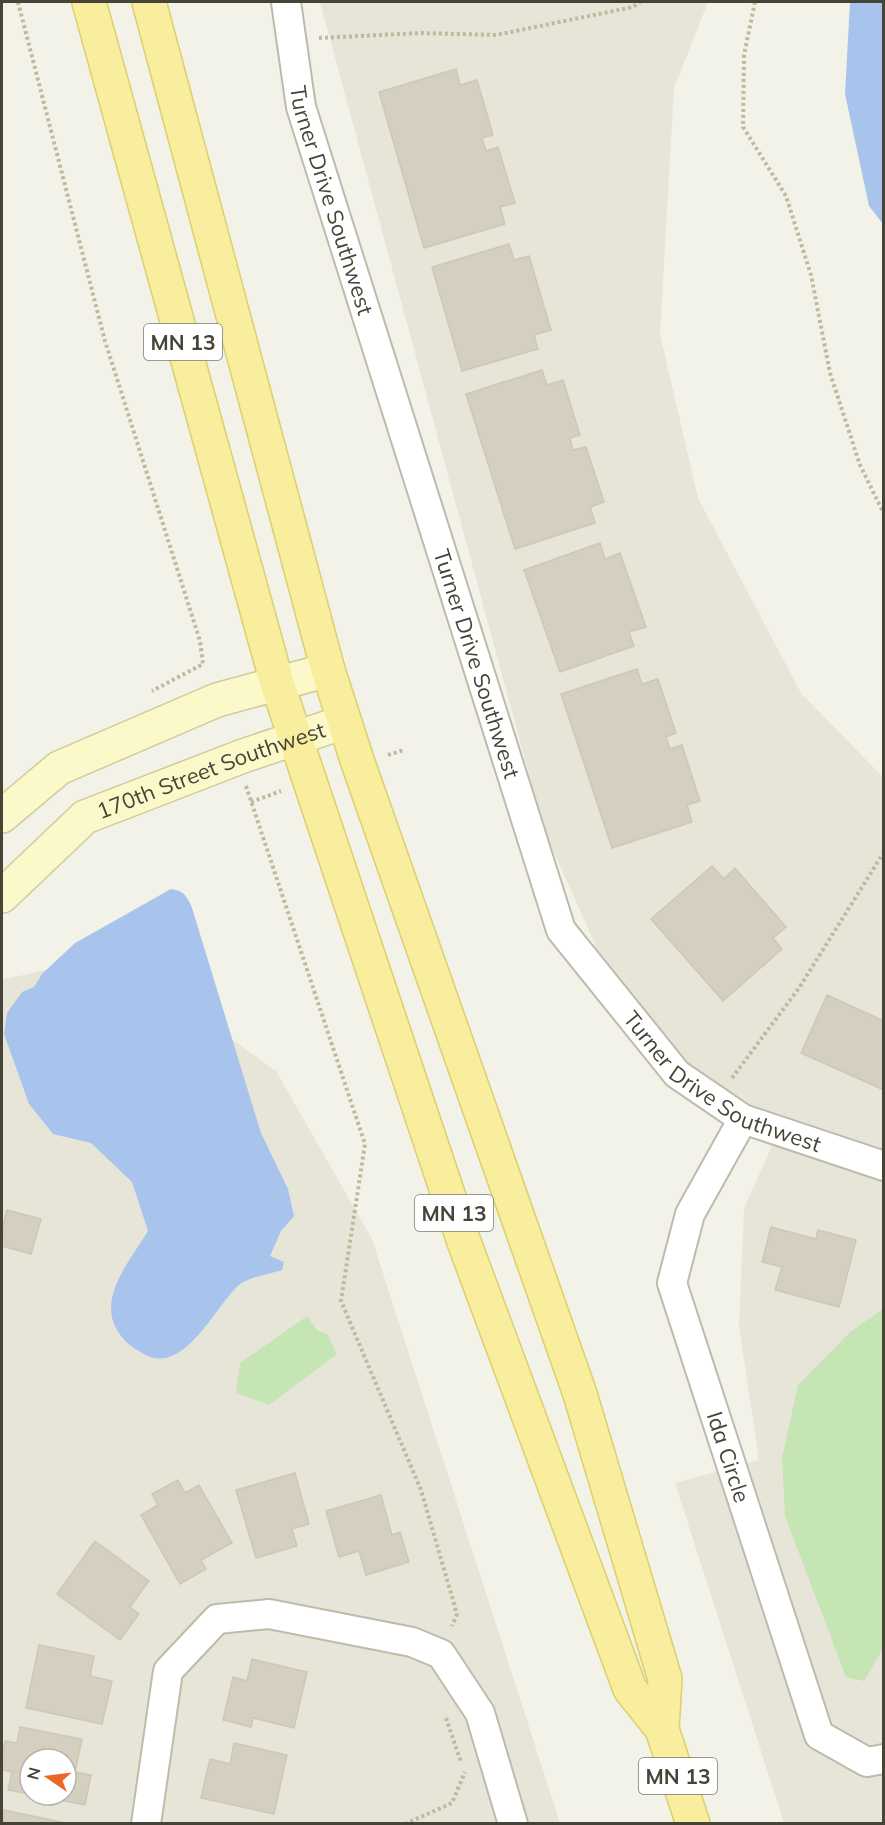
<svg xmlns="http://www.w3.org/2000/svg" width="885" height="1825" font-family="Mulish,sans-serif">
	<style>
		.residential { fill: #e7e5d7; fill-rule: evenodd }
		.green { fill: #c6e5b4 }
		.water { fill: #a9c4ec }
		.building { fill: #d4cfbf; stroke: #cec8b2; stroke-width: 1.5 }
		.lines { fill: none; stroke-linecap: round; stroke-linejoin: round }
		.street-casing { stroke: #bebbac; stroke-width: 32 }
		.secondary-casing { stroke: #d0cb9b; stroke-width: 36 }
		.primary-casing { stroke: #dccf6d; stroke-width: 36 }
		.path { stroke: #bfb99e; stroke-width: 4; stroke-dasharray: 3 3; stroke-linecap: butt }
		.street { stroke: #fff; stroke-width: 28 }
		.secondary { stroke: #fbf8ca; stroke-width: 33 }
		.primary { stroke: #f8ee9d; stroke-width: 33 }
		.labels { text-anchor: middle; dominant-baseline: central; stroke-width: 6; stroke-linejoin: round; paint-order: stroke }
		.shield { fill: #fff; stroke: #7e7b73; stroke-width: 1.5 }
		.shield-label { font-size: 21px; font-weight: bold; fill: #464337 }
		.street-label { font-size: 22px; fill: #464337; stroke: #fff }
	</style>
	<rect width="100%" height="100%" fill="#f3f2e8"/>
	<!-- residential -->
	<path class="residential" d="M320,2H708L674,88L660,334L698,498L801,693L883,777V1823H784L675,1483L759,1460L739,1326L744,1208L782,1124L690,1065L624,1009L544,830Z
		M53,968L164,990L276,1071L372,1239L560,1823H2V980ZM30,1759H66V1795H30Z"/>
	<!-- green -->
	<path class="green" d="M883,1309L884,1647L864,1681L846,1677L785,1516L782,1458L798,1385L850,1332Z
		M307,1316L318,1331L327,1334L337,1354L269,1405L236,1393L240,1363Z"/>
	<!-- water -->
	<path class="water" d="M850,2H883V224L869,206L845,94Z
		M171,889C183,890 188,897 192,908L261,1133L288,1189L294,1216L281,1231L270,1256L284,1262L282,1270C270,1274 249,1277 239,1285C215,1306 184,1377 144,1354C133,1348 124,1342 117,1330C97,1297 132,1258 148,1231L132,1182L91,1143L53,1134L29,1104L4,1034L7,1013L22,992L34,987L42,974L75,943Z"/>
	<!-- building -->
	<path class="building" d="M456,69L460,85L477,80L493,135L482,138L486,151L498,147L515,203L500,207L505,224L424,248L379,92Z
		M509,244L514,260L529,256L551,330L534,335L538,349L462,371L432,267Z
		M542,370L547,385L563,380L580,435L570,438L573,450L586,447L604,502L590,507L595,523L515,549L466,394Z
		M600,543L605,559L620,553L646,627L629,632L634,646L560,672L524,570Z
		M637,669L642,684L658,679L676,733L666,737L670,749L682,745L700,801L687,805L692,822L612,848L561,694Z
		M712,866L724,879L735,868L786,927L773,938L782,949L723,1001L651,919Z
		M827,995L884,1021V1090L801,1053Z
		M7,1210L41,1219L31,1254L2,1246V1230Z
		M771,1227L816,1239L818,1230L856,1240L839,1307L775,1290L782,1267L762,1262Z
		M295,1473L309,1524L292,1529L297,1546L256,1558L236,1490Z
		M178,1480L185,1493L199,1485L232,1543L201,1560L206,1569L180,1584L141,1515L158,1505L152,1494Z
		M381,1495L392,1535L400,1532L409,1562L366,1575L359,1551L339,1557L326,1511Z
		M95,1541L149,1581L130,1607L139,1614L120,1640L57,1594Z
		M39,1645L94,1656L90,1676L112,1681L102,1724L26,1708Z
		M252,1659L307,1672L294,1728L253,1718L251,1727L223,1720L233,1677L247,1681Z
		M20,1727L82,1739L75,1772L91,1775L85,1805L35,1795H66V1759H30V1794L8,1790L12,1772L2,1770V1757L5,1741L17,1743Z
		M234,1743L287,1755L274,1814L201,1798L210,1759L230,1764Z
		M4,1810L61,1822V1824H2Z"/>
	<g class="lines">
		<!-- street casing -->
		<g class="street-casing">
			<g id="street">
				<path id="s1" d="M286,2L301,107L561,930L677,1074L743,1119L884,1166"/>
				<path id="s2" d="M743,1119L690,1214L672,1283L819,1735L867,1762L884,1759"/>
				<path d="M146,1824L168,1671L217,1619L269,1614L412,1642L441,1654L480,1713L513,1824"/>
			</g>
		</g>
		<!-- secondary casing -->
		<g class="secondary-casing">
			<g id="secondary">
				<path d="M2,816L59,768L217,700L328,670"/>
				<path id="s3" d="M2,896L85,817L243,756L344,722"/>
			</g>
		</g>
		<!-- primary casing -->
		<g class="primary-casing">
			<path id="primary" d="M89,2L277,683L464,1242L630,1689L662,1729
				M149,2L328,670L358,763L580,1394L665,1679L662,1729L693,1824"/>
		</g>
		<!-- path -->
		<path class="path" d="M18,2L105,341L200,641L203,664L152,691
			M755,2L744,55L743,127L786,196L811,275L830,373L860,465L884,514
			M319,38L421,33L496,35L633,7L640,2
			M388,755L404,750
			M246,786L365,1144L341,1301L421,1490L457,1614L452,1626
			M251,802L281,791
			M732,1078L799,988L884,852
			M446,1718L461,1762
			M405,1824L452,1803L465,1772"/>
		<!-- street -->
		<use href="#street" class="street"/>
		<!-- secondary -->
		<use href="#secondary" class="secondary"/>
		<!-- primary -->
		<use href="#primary" class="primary"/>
	</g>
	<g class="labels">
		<!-- shield labels -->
		<g class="shield">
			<rect x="144" y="324" width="78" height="36" rx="4.5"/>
			<rect x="415" y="1195" width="78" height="36" rx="4.5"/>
			<rect x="639" y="1758" width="78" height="36" rx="4.5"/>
		</g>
		<g class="shield-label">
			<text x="183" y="342">MN 13</text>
			<text x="454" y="1213">MN 13</text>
			<text x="678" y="1776">MN 13</text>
		</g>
		<!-- street labels -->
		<g class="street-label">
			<text stroke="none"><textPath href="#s1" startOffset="204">Turner Drive Southwest</textPath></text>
			<text stroke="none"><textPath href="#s1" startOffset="690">Turner Drive Southwest</textPath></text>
			<text stroke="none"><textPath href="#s3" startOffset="249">170th Street Southwest</textPath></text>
			<text stroke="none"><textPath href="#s1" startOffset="1196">Turner Drive Southwest</textPath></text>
			<text stroke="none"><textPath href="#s2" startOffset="363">Ida Circle</textPath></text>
		</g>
	</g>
	<!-- border -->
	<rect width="885" height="1825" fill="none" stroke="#464337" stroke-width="6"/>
	<!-- north arrow -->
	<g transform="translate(48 1777) rotate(284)"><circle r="28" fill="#ffffff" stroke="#b5b4af" stroke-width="1.5"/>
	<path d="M0-4.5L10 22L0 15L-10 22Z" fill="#ec6827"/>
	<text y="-9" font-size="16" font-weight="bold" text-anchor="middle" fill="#464337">N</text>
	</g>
</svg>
